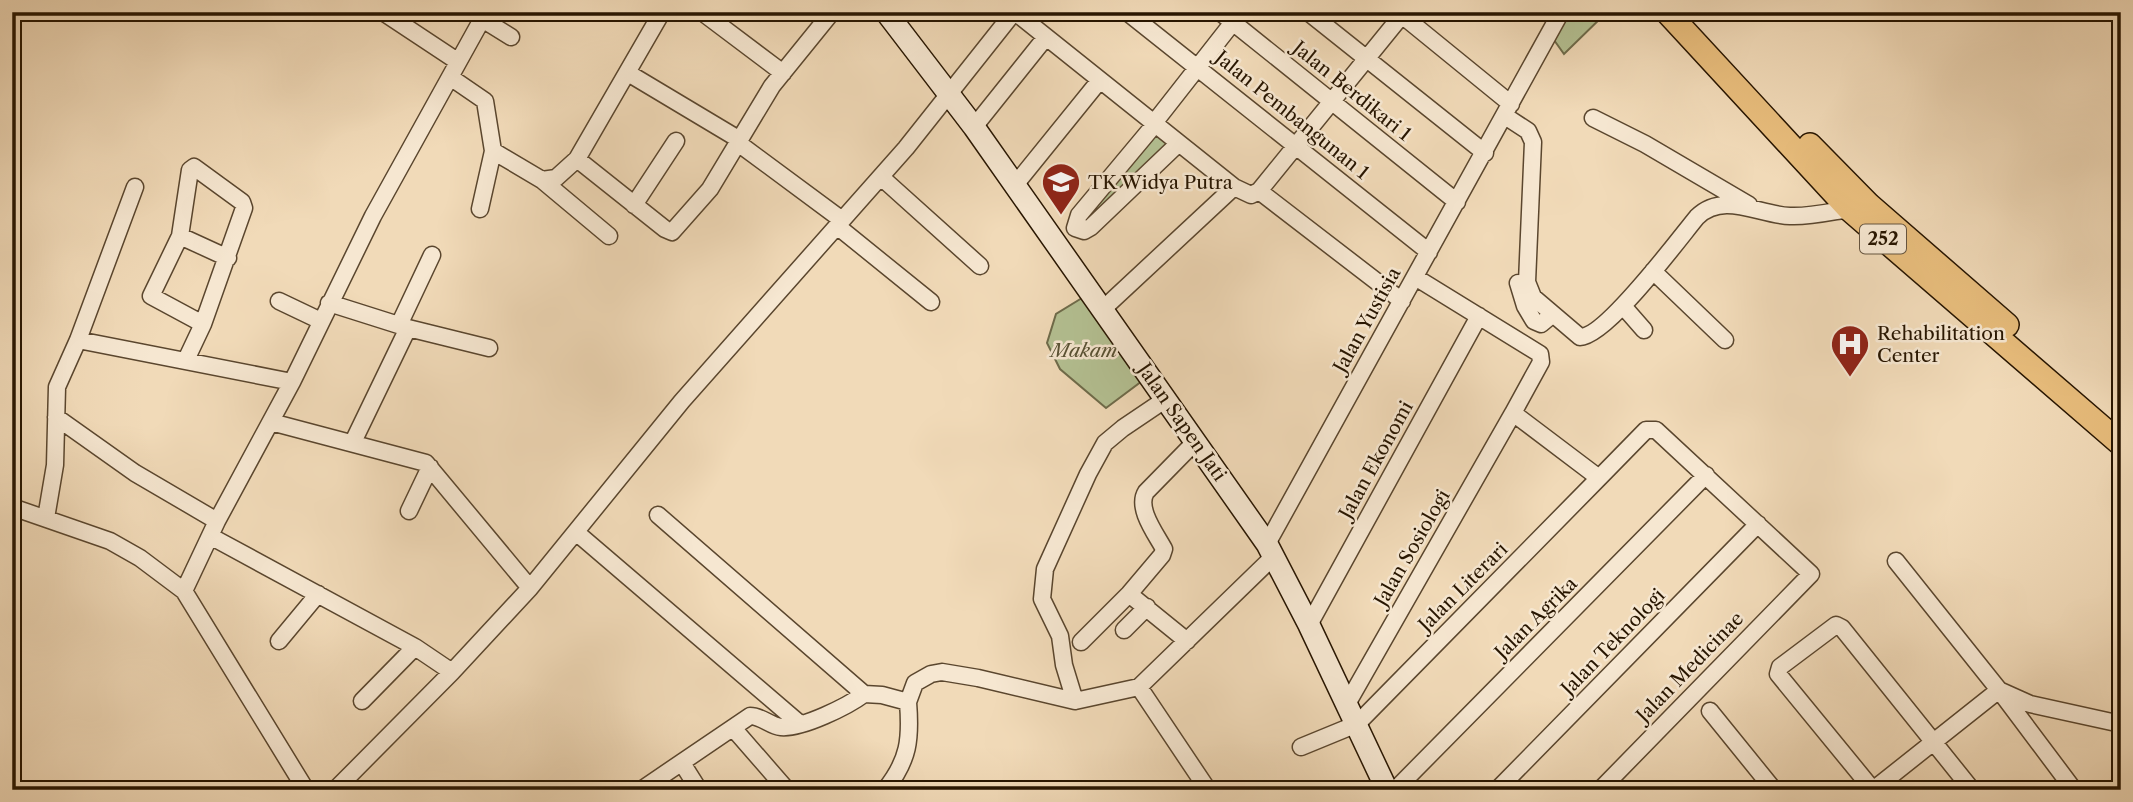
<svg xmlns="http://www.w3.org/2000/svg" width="2133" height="802" font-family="'Libre Caslon Text',serif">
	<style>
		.green { fill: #b4c193; stroke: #6e6b4a; stroke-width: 2 }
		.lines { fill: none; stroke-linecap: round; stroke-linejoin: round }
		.street-casing { stroke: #5a462e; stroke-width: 19 }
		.secondary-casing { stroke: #271500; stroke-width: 24 }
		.primary-casing { stroke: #271500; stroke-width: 26 }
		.street { stroke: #f6e7d1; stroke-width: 16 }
		.secondary { stroke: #f6e7d1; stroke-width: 21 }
		.primary { stroke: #e8bd7c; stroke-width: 23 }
		.labels { text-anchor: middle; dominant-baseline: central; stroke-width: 5; stroke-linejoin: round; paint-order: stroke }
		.shield { fill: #f6e7d1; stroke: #65543f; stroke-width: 2 }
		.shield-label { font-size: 18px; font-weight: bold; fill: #271500 }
		.street-label { font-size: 19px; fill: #271500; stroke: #f6e7d1 }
		.poi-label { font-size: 19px; fill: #271500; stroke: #f6e7d1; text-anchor: start }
		.park-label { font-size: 19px; font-style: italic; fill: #585133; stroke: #f6e7d1 }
	</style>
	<rect width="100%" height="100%" fill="#f1dab8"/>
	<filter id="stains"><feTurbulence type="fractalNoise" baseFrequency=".00286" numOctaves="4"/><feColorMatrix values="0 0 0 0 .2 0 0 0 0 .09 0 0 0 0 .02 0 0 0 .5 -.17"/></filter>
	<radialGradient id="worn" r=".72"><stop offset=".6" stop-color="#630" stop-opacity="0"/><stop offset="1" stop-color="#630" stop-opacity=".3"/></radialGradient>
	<!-- green -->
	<path class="green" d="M1570,12H1607L1564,54L1554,40Z
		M1155,129L1173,144L1088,227L1078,222Z
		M1082,298L1142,381L1106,408L1060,369L1047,343L1056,314Z"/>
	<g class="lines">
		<!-- street casing -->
		<g class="street-casing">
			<path id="street" d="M383,12L457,61
				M702,12L783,73
				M1015,12L1234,187L1251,195L1259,191
				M1127,12L1429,252
				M1220,12L1457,202
				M1308,12L1485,153
				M1398,12L1511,104
				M482,19L511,37
				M628,73L740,140
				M450,77L485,101L493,151L480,209
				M1505,116L1528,131L1533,142L1527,282L1533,297L1580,337C1606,337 1678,240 1697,217C1723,191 1759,215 1790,216C1809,217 1830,212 1849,209
				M1593,118L1645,144L1749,205
				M1154,123L1241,12
				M1155,124L1079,215L1075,228L1084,231L1091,227L1179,143
				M974,127L1046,37
				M738,143L842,220
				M493,151L542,180L556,178L577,159L662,12
				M577,159L665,229L672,232L710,189L772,86L832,12
				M881,177L980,266
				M542,180L609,236
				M1015,185L1100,80
				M1259,191L1402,15
				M1259,191L1402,301
				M634,205L676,141
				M837,226L931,302
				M180,236L228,258
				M1653,271L1725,340
				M1415,277L1540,354L1541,362L1513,413L1599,478L1646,430H1656L1811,574L1600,790
				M1518,283L1525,306L1534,321L1541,324L1553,314
				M279,301L321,321
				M329,303L408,328L489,348
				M1623,306L1644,330
				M1103,309L1234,187
				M399,325L432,255
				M78,340L292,382
				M186,360L203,324L244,208L242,202L194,167L190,170L180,236L151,296L203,324
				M56,417L135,473L217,521
				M271,422L426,463L530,588
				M353,442L408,328
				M12,507L110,541L140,558L184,591L306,790
				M409,511L430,467
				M658,515L864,694L882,695L908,702C911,739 909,760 885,790
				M46,518L55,465L57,387L78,340L135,187
				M577,533L799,723
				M210,536L415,647L452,672
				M1267,544L1561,12
				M1896,561L1999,690L2074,790
				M184,591L217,521L292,382L373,216L486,12
				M1129,594L1187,641
				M1309,625L1479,316
				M1124,630L1147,607
				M279,641L318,594
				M1081,642L1129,594L1162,555L1164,549C1156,534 1136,508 1146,492L1195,442
				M1139,687L1208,790
				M2001,691L2030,704L2121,724
				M362,701L415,647
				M1075,701L1064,665L1060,636L1042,599L1045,569L1088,474L1105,443L1123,428L1166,399
				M908,702L915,683L931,674L942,672L978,678L1075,701L1139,687L1273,557
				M1347,704L1513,413
				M1710,711L1774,790
				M733,728L787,790
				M1301,747L1357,724L1599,478
				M682,763L699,790
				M335,790L452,672L530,588L682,401L906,148L1014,12
				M641,790L750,716C762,716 770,726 781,727C802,729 848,706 864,694
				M1395,790L1706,475
				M1497,790L1758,524
				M1873,790L1778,674L1780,667L1836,625L1842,628L1972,790
				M1873,790L1999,690"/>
		</g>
		<!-- secondary casing -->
		<g class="secondary-casing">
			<path id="secondary" d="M886,12L974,127L1267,544L1309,625L1387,790"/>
		</g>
		<!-- primary casing -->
		<g class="primary-casing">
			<path id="primary" d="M1667,12L1849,209L2121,444
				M1810,145L1869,205L2007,325"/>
		</g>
		<!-- street -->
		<use href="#street" class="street"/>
		<!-- secondary -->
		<use href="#secondary" class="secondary"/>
		<!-- primary -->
		<use href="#primary" class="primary"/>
	</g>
	<!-- icons -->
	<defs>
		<g id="school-pin" transform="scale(2.0125)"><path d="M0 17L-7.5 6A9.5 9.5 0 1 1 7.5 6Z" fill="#8f2418" stroke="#f6e7d1"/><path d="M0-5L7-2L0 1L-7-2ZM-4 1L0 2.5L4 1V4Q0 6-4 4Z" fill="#fff"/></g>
		<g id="hospital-pin" transform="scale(2.0125)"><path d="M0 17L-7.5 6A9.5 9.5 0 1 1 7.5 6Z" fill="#8f2418" stroke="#f6e7d1"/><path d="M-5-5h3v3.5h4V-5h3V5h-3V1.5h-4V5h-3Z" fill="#fff"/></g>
	</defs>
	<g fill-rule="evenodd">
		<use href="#school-pin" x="1061" y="182"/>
		<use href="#hospital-pin" x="1850" y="344"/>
	</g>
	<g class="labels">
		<!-- shield labels -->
		<rect class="shield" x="1860" y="224.5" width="46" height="29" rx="5"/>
		<g class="shield-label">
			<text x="1883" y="239">252</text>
		</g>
		<!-- street labels -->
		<g class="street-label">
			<text transform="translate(1352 91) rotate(39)">Jalan Berdikari 1</text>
			<text transform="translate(1292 115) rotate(39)">Jalan Pembangunan 1</text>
			<text transform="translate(1367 320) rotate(-61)">Jalan Yustisia</text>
			<text transform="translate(1182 422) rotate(55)">Jalan Sapen Jati</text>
			<text transform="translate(1376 460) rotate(-61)">Jalan Ekonomi</text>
			<text transform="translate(1412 548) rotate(-60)">Jalan Sosiologi</text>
			<text transform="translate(1463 587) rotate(-45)">Jalan Literari</text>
			<text transform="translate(1536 618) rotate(-45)">Jalan Agrika</text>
			<text transform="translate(1613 642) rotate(-46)">Jalan Teknologi</text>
			<text transform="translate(1690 667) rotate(-46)">Jalan Medicinae</text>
		</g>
		<!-- poi labels -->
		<g class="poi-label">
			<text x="1088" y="182">TK Widya Putra</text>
			<text x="1877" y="333">Rehabilitation<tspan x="1877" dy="22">Center</tspan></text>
		</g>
		<!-- park labels -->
		<g class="park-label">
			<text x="1084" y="350">Makam</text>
		</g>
	</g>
	<!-- margin -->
	<rect width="2133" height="802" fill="none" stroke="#f1dab8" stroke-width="42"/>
	<rect x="14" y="14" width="2105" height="774" fill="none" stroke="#271500" stroke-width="3.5"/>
	<rect x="21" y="21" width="2091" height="760" fill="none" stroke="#271500" stroke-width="2"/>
	<rect width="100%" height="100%" filter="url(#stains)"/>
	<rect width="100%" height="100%" fill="url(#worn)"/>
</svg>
